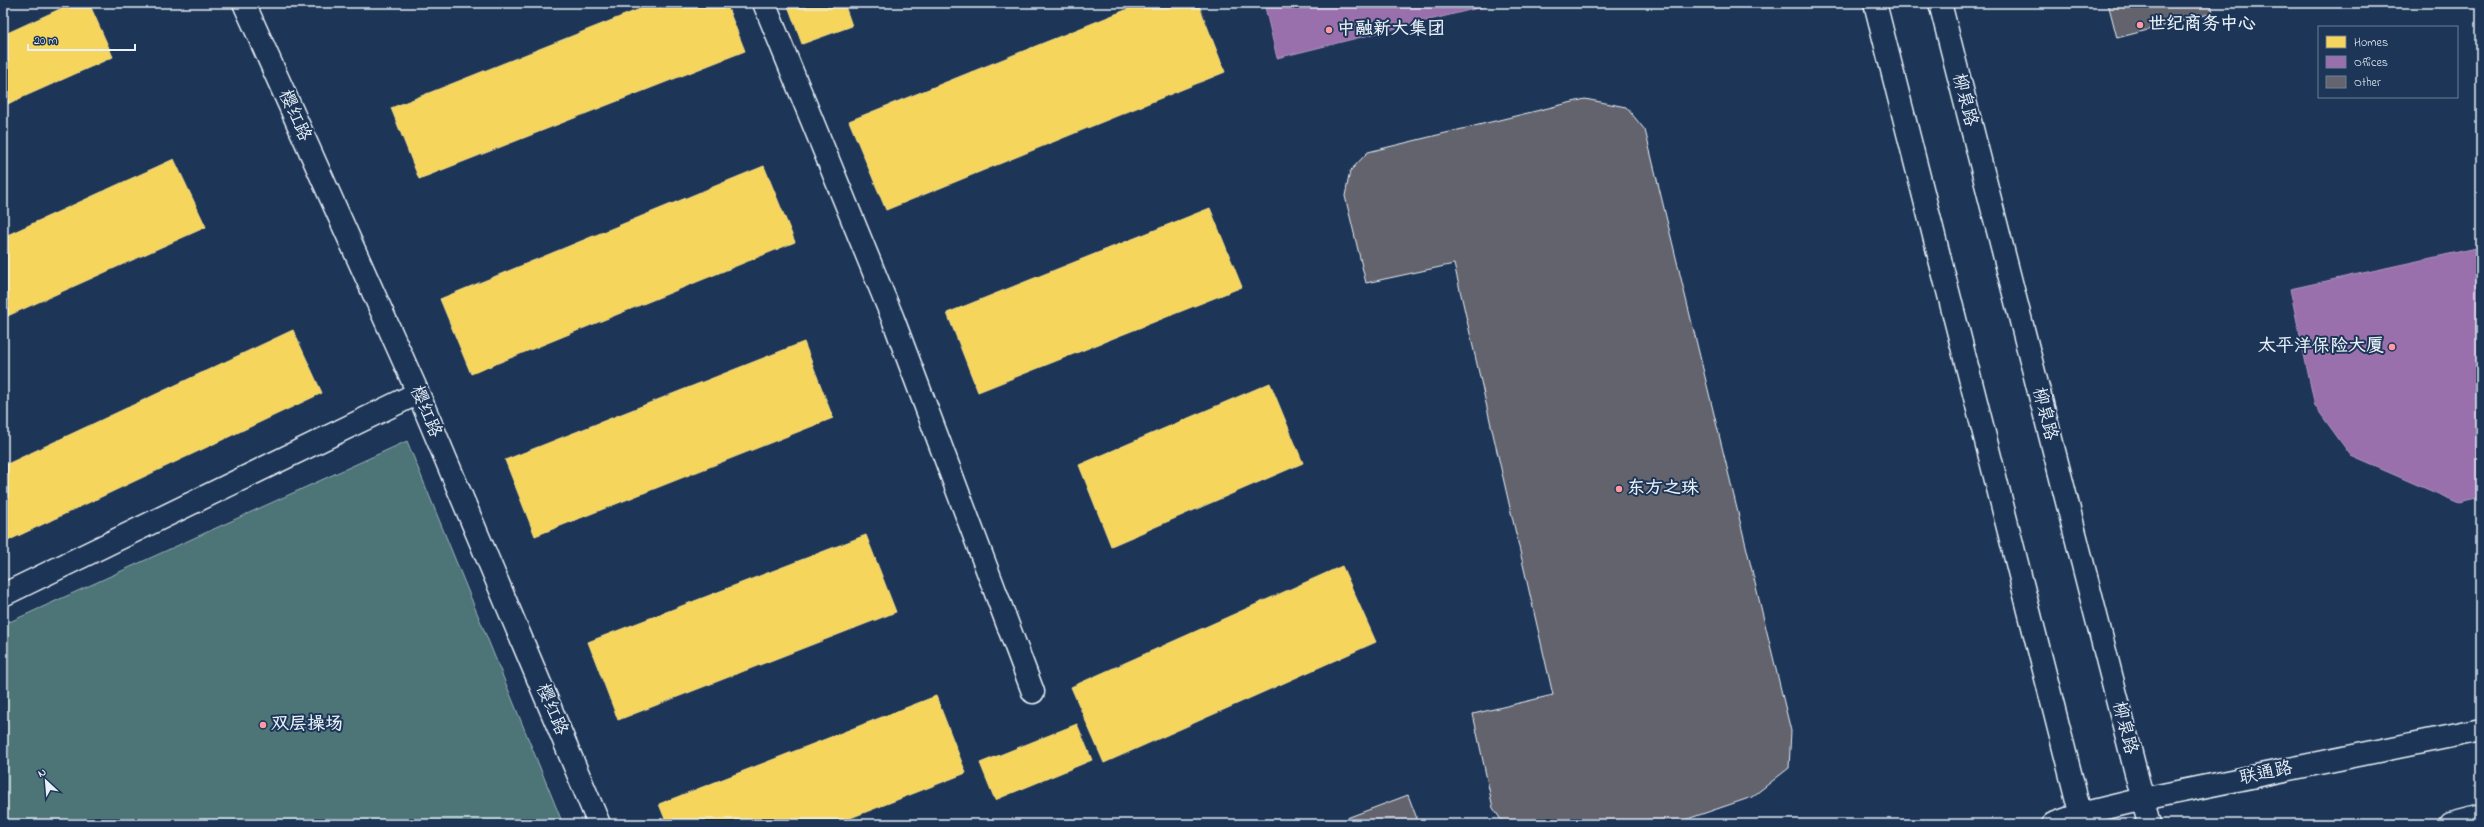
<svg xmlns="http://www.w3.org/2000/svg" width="2484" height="827" font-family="'Indie Flower','LXGW WenKai TC',sans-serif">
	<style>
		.green { fill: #4d7477; stroke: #9ab2b8 }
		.homes { fill: #f6d55c; stroke: #f2dd8b }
		.offices { fill: #9970ab; stroke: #b197c2 }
		.building { fill: #63646d; stroke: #e8f1f8 }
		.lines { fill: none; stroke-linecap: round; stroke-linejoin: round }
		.minor-casing { stroke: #e8f1f8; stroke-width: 25 }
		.major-casing { stroke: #e8f1f8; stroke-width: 25 }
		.minor { stroke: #1d3557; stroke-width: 22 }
		.major { stroke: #1d3557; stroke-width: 22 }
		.poi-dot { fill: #ff9aa2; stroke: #1d3557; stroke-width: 1.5 }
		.labels { text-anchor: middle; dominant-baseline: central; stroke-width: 4; stroke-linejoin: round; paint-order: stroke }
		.poi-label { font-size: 18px; font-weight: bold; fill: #e8f1f8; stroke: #1d3557; text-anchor: start }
		.street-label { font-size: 18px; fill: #e8f1f8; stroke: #1d3557 }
	</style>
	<rect width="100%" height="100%" fill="#1d3557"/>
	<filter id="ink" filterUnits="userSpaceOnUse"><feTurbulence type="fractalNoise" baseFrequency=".025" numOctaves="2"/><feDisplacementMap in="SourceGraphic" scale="8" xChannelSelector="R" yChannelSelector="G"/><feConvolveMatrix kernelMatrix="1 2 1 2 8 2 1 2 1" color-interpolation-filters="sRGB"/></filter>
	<g filter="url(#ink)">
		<!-- green -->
		<path class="green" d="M407,441L563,824H3V625Z"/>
		<!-- homes -->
		<path class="homes" d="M73,3H89L113,57L3,106V35Z
			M655,3H726L745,51L419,179L391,108Z
			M787,3H844L852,26L802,44Z
			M1143,3H1198L1225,72L886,210L849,121Z
			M174,159L206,227L3,318V237Z
			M764,166L795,242L471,374L440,299Z
			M1210,208L1242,287L978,392L947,313Z
			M293,330L322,393L3,543V466Z
			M804,342L833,418L535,536L505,460Z
			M1270,383L1303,463L1111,546L1079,465Z
			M866,535L896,612L618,720L588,642Z
			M1342,566L1376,642L1104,763L1071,687Z
			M936,696L966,773L835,824H667L659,804Z
			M1077,724L1092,760L995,800L980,763Z"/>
		<!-- offices -->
		<path class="offices" d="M1264,3H1498L1277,58Z
			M2481,247V498L2459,503L2351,456L2315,406L2290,289Z"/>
		<!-- building -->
		<path class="building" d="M2108,3H2211L2213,13L2117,38Z
			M1585,99L1626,107L1645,130L1791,731L1789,768L1752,797L1673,824H1504L1493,808L1473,714L1553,695L1454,264L1366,283L1345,196L1350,171L1368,152Z
			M1408,795L1419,824H1331Z"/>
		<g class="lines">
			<!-- minor casing -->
			<g class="minor-casing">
				<path id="minor" d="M244,3L418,393L599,824
					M764,3L893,319L1033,692
					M3,595L418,393"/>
			</g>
			<!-- major casing -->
			<g class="major-casing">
				<path id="major" d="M1875,3L2083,824
					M1940,3L2149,824
					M2053,824L2081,814L2143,799L2481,730
					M2450,824L2481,816"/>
			</g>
			<!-- minor -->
			<use href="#minor" class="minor"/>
			<!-- major -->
			<use href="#major" class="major"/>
		</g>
	</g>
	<!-- markers -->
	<g class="poi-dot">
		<circle cx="2140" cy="25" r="4"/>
		<circle cx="1329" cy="30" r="4"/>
		<circle cx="2392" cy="347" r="4"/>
		<circle cx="1619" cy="489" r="4"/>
		<circle cx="263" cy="725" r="4"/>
	</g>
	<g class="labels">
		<!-- poi labels -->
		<g class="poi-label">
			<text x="2148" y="25">世纪商务中心</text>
			<text x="1337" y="30">中融新大集团</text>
			<text x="2384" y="347" text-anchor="end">太平洋保险大厦</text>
			<text x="1627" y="489">东方之珠</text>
			<text x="271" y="725">双层操场</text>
		</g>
		<!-- street labels -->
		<g class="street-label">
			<text transform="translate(1964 100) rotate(76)">柳泉路</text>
			<text transform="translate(294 116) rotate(66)">樱红路</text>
			<text transform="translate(425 412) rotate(67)">樱红路</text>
			<text transform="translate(2044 414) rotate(76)">柳泉路</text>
			<text transform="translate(551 710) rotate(67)">樱红路</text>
			<text transform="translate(2124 728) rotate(76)">柳泉路</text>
			<text transform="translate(2266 774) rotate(-12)">联通路</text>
		</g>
	</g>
	<!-- margin -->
	<rect width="2484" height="827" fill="none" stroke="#1d3557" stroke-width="16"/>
	<rect x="8" y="8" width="2468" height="811" fill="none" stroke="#e8f1f8" stroke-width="1.5" filter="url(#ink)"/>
	<!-- legend -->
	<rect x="2318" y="26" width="140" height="72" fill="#1d3557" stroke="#6e8097"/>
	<rect x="2326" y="36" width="20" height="12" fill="#f6d55c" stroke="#6e8097"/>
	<text x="2354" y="46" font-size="12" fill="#e8f1f8">Homes</text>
	<rect x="2326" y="56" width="20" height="12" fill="#9970ab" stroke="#6e8097"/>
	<text x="2354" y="66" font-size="12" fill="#e8f1f8">Offices</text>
	<rect x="2326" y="76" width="20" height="12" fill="#63646d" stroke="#6e8097"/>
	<text x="2354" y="86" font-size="12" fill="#e8f1f8">Other</text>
	<!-- north arrow -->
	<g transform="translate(46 781) rotate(334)" stroke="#1d3557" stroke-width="3" paint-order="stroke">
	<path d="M0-3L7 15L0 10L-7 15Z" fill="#e8f1f8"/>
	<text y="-6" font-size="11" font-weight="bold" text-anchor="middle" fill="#e8f1f8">N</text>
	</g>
	<!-- scale -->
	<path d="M28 44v6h107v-6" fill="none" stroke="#e8f1f8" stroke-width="2"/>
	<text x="34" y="44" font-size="12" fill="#e8f1f8" stroke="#1d3557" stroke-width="3" paint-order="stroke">20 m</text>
</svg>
